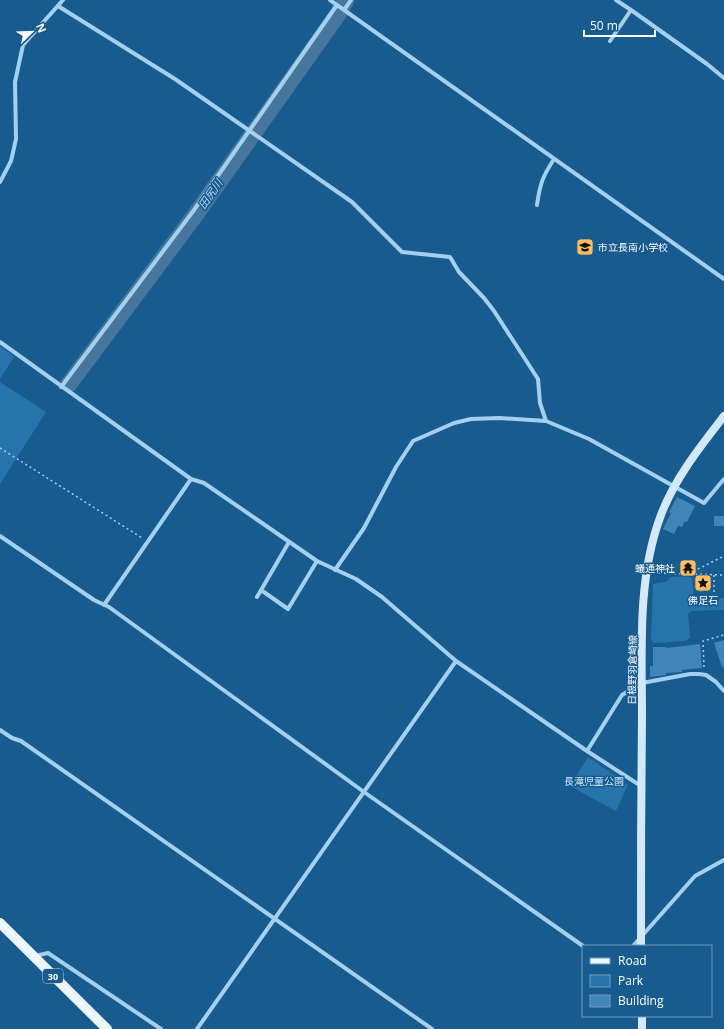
<svg xmlns="http://www.w3.org/2000/svg" width="724" height="1029" font-family="'Open Sans','Noto Sans JP',sans-serif">
	<style>
		.green { fill: #2774ab }
		.lines { fill: none; stroke-linecap: round; stroke-linejoin: round }
		.river { stroke: #46769b; stroke-width: 17 }
		.building { fill: #4085b8 }
		.path { stroke: #a4d0ef; stroke-width: 1.5; stroke-dasharray: 2 3; stroke-linecap: butt }
		.street { stroke: #a4d0ef; stroke-width: 4 }
		.secondary { stroke: #d2e9fb; stroke-width: 8 }
		.primary { stroke: #ecf6ff; stroke-width: 10 }
		.labels { text-anchor: middle; dominant-baseline: central; stroke-width: 3; stroke-linejoin: round; paint-order: stroke }
		.shield { fill: #175b8f; stroke: #b9cedd; stroke-width: 1 }
		.shield-label { font-size: 9px; font-weight: bold; fill: #fff }
		.poi-label { font-size: 10px; fill: #fff; stroke: #175b8f; text-anchor: start }
		.street-label { font-size: 10px; fill: #fff; stroke: #175b8f }
		.park-label { font-size: 10px; fill: #cbe7fb; stroke: #175b8f }
		.water-label { font-size: 11px; font-style: italic; fill: #b0d9f6; stroke: #175b8f }
	</style>
	<rect width="100%" height="100%" fill="#175b8f"/>
	<!-- green -->
	<path class="green" d="M0,346L14,357L0,379Z
		M0,382L46,412L0,484Z
		M689,576L692,578L694,600L696,602L708,600L713,604L717,603L720,598H724V610L691,611L688,614L690,638L685,641L653,643L651,638L653,584C660,582 667,584 670,577Z
		M588,757L628,785L616,811L570,786Z"/>
	<g class="lines">
		<!-- river -->
		<path class="river" d="M69,384L196,214L338,14L346,0"/>
	</g>
	<!-- building -->
	<path class="building" d="M677,497L695,506L687,522L685,521L682,527L678,526L674,534L663,529L671,513L669,512Z
		M714,516H724V526H714Z
		M724,640V667H722L714,643Z
		M700,644L702,668L682,670V672L666,673V675L650,677V666H653V647H666V648Z"/>
	<g class="lines">
		<!-- path -->
		<path class="path" d="M0,448L142,538
			M654,573L688,574L724,556
			M690,574L724,575
			M699,575L701,593
			M714,575V598
			M704,667L703,641L724,635"/>
		<!-- street -->
		<path class="street" d="M330,0L724,279
			M58,6L175,79L352,202L402,252L450,257L459,272L484,298L494,311L538,379L540,403L546,421
			M344,10L351,0
			M631,10L707,64L724,78
			M610,41L631,10L616,0
			M0,182L11,161L16,139L15,82L23,45L63,0
			M537,205C540,183 543,176 554,159
			M0,342L191,479L204,483L317,561L356,579L382,597L456,661L587,751L641,786
			M61,387L194,210L337,5
			M0,536L94,600L109,607L364,792L583,946
			M335,570L364,528L396,467L413,441L454,423L471,419L499,418L546,421L589,439L704,503L724,479
			M261,590L288,609L317,561
			M257,597L289,542
			M104,605L191,479
			M0,730L12,738L21,741L432,1029
			M587,751L622,695L642,683L690,674H699L706,675L716,682L724,691
			M633,946L695,876L724,860
			M35,956L48,953L161,1029
			M197,1029L456,661"/>
		<!-- secondary -->
		<path class="secondary" d="M641,946C641,869 641,793 642,716C642,650 637,578 661,515C675,478 700,447 724,416
			M642,1016V1029"/>
		<!-- primary -->
		<path class="primary" d="M0,923L107,1029"/>
	</g>
	<!-- icons -->
	<defs>
		<g id="school-square" transform="scale(0.9)"><rect x="-9" y="-9" width="18" height="18" rx="4" fill="#ffbd62" stroke="#175b8f"/><path d="M0-5L7-2L0 1L-7-2ZM-4 1L0 2.5L4 1V4Q0 6-4 4Z" fill="#111"/></g>
		<g id="temple-square" transform="scale(0.9)"><rect x="-9" y="-9" width="18" height="18" rx="4" fill="#ffbd62" stroke="#175b8f"/><path d="M0-6L5-2H3V0L6.5 2.5H4V6H1.5V3h-3V6H-4V2.5H-6.5L-3 0V-2H-5Z" fill="#111"/></g>
		<g id="sight-square" transform="scale(0.9)"><rect x="-9" y="-9" width="18" height="18" rx="4" fill="#ffbd62" stroke="#175b8f"/><path d="M0-6L1.8-2.2L6-1.7L2.9 1.2L3.7 5.4L0 3.3L-3.7 5.4L-2.9 1.2L-6-1.7L-1.8-2.2Z" fill="#111"/></g>
	</defs>
	<g fill-rule="evenodd">
		<use href="#school-square" x="585" y="247"/>
		<use href="#temple-square" x="688" y="568"/>
		<use href="#sight-square" x="703" y="583"/>
	</g>
	<g class="labels">
		<!-- shield labels -->
		<rect class="shield" x="43" y="969" width="20" height="14" rx="3"/>
		<g class="shield-label">
			<text x="53" y="976">30</text>
		</g>
		<!-- poi labels -->
		<g class="poi-label">
			<text x="598" y="247">市立長南小学校</text>
			<text x="675" y="568" text-anchor="end">蟻通神社</text>
			<text x="703" y="600" text-anchor="middle">佛足石</text>
		</g>
		<!-- street labels -->
		<g class="street-label">
			<text transform="translate(632 670) rotate(-89)">日根野羽倉崎線</text>
		</g>
		<!-- park labels -->
		<g class="park-label">
			<text x="594" y="781">長滝児童公園</text>
		</g>
		<!-- water labels -->
		<g class="water-label">
			<text transform="translate(210 194) rotate(-55)">田尻川</text>
		</g>
	</g>
	<!-- legend -->
	<rect x="582" y="945" width="130" height="72" fill="#175b8f" stroke="#749dbc"/>
	<rect x="590" y="958" width="20" height="6" fill="#ecf6ff" stroke="#749dbc"/>
	<text x="618" y="965" font-size="12" fill="#ffffff">Road</text>
	<rect x="590" y="975" width="20" height="12" fill="#2774ab" stroke="#749dbc"/>
	<text x="618" y="985" font-size="12" fill="#ffffff">Park</text>
	<rect x="590" y="995" width="20" height="12" fill="#4085b8" stroke="#749dbc"/>
	<text x="618" y="1005" font-size="12" fill="#ffffff">Building</text>
	<!-- north arrow -->
	<g transform="translate(32 32) rotate(67)" stroke="#175b8f" stroke-width="3" paint-order="stroke">
	<path d="M0-3L7 15L0 10L-7 15Z" fill="#ffffff"/>
	<text y="-6" font-size="11" font-weight="bold" text-anchor="middle" fill="#ffffff">N</text>
	</g>
	<!-- scale -->
	<path d="M584 30v6h71v-6" fill="none" stroke="#ffffff" stroke-width="2"/>
	<text x="590" y="30" font-size="12" fill="#ffffff" stroke="#175b8f" stroke-width="3" paint-order="stroke">50 m</text>
</svg>
